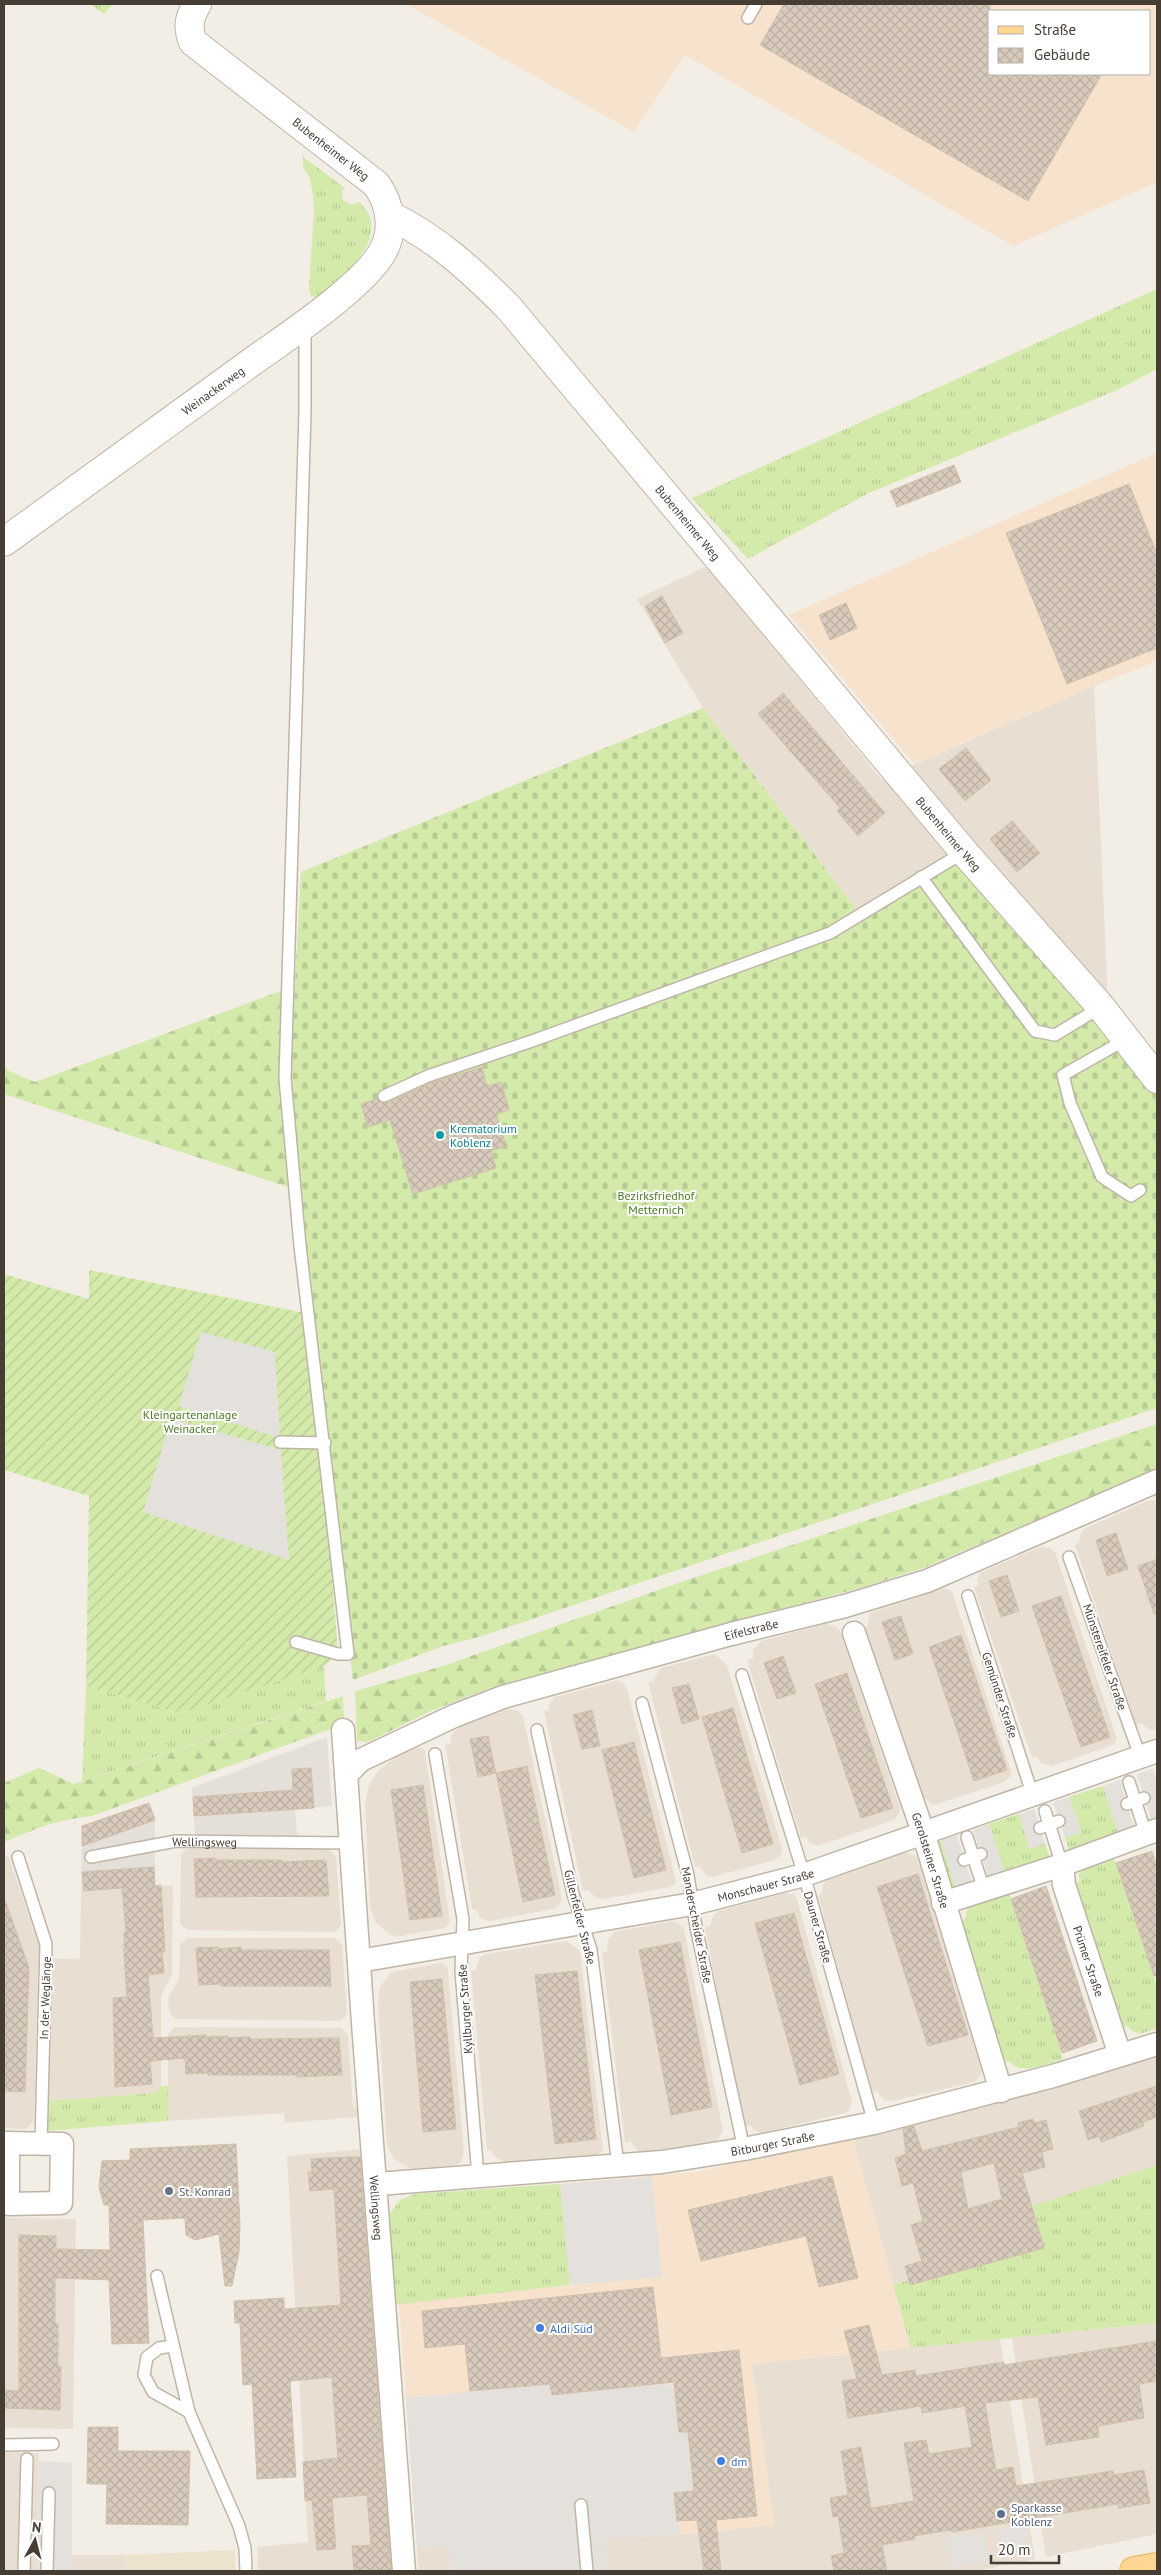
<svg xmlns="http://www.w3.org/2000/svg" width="1161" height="2575" font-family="'PT Sans',sans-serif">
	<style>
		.residential { fill: #e8dfd2 }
		.commercial { fill: #f7e2ce; fill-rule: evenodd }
		.industrial { fill: #e5dfda }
		.education { fill: #ede2ce }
		.grass { fill: url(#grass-tufts) }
		.forest { fill: url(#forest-firs) }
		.cemetery { fill: url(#cemetery-stones) }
		.garden { fill: url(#garden-furrows) }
		.parking { fill: #e4e1dd }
		.building { fill: url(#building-cross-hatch); stroke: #d1c0ac; fill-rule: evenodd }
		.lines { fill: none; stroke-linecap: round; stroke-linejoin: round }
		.service-casing { stroke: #bfb5a7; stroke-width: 14 }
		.minor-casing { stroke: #bfb5a7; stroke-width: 25 }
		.tertiary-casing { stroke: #bfb5a7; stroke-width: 30 }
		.primary-casing { stroke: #eab45c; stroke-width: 30 }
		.service { stroke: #fff; stroke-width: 11 }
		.minor { stroke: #fff; stroke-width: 22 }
		.tertiary { stroke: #fff; stroke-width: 28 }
		.primary { stroke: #ffd792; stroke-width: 28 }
		.culture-dot { fill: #0f9aa8; stroke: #fff; stroke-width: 2 }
		.worship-dot { fill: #6b7280; stroke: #fff; stroke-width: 2 }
		.shop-dot { fill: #3f7fe0; stroke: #fff; stroke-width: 2 }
		.service-dot { fill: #5c6f8a; stroke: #fff; stroke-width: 2 }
		.labels { text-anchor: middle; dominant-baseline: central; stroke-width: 4; stroke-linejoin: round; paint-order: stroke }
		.street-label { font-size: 12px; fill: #463d34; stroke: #fff }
		.culture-label { font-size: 12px; fill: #0d838f; stroke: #fff; text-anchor: start }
		.park-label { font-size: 12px; fill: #4c7a24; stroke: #fff }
		.worship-label { font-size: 12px; fill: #5b616d; stroke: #fff; text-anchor: start }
		.shop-label { font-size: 12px; fill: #366cbe; stroke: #fff; text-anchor: start }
		.service-label { font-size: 12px; fill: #4e5e75; stroke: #fff; text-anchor: start }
	</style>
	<defs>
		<pattern id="grass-tufts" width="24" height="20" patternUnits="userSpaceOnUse" patternTransform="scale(1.25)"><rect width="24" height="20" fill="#d3eaab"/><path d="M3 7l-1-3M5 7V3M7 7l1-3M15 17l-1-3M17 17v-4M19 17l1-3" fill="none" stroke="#b6ca94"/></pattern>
		<pattern id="forest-firs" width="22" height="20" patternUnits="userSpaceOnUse" patternTransform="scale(1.25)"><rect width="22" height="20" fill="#d3eaab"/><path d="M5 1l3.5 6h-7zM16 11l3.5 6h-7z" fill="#b6ca94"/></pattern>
		<pattern id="cemetery-stones" width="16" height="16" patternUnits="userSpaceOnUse" patternTransform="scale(1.25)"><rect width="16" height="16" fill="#d3eaab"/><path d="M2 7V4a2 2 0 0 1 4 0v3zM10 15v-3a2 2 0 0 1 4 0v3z" fill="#b6ca94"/></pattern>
		<pattern id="garden-furrows" width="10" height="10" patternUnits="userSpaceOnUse" patternTransform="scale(1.25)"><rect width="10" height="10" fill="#d3eaab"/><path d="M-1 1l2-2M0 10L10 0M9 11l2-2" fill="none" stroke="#b6ca94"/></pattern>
		<pattern id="building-cross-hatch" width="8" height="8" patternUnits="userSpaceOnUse" patternTransform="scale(1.25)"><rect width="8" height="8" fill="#d8cbbc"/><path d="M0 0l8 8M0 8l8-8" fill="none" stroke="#bbafa2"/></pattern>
	</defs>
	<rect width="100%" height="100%" fill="#f3eee5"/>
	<!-- residential -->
	<path class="residential" d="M707,566L881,779L1094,686L1108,1002L972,840L856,909L703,708L637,599Z
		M1149,1500L1157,1501V1729L1149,1730L1142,1723L1136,1725L1075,1545L1079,1543L1081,1533L1086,1528Z
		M1040,1547L1050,1548L1055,1552L1117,1739L1113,1745L1052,1766L1041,1763L1037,1757L1032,1758L974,1587L979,1585L977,1579L981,1572Z
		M944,1588L952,1591L1012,1774L1005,1782L933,1805L925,1798L920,1800L862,1628L867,1627L870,1613Z
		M826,1624L837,1627L840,1631L900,1808L899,1814L894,1820L818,1846L809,1842L806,1836L801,1838L747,1660L753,1658V1650L761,1641Z
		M711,1655H716L727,1665L782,1848L781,1855L775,1860L713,1877L707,1876L699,1866L695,1867L648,1682L653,1681L661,1668Z
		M616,1681L622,1682L627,1689L676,1880L675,1884L670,1887L603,1899L596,1898L588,1890L583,1891L544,1711L549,1710V1704L555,1697Z
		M509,1709L517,1710L523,1716L562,1898L559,1906L553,1909L490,1921L480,1918L476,1909H472L445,1743L451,1744V1736L457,1728Z
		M415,1747L423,1748L425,1751L450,1922L444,1928L401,1936L391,1935L376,1923L370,1908L365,1804L369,1785L378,1771L398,1755Z
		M187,1848L328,1849L336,1856L341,1925L335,1932L187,1930L180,1924L181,1855Z
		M905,1852L916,1856L919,1860L982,2072L975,2082L892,2101L884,2100L877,2091L872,2092L818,1895L822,1893L824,1882L829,1879Z
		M4,1855L9,1858L39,1945L34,2121L26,2129L4,2128Z
		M173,1885L172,1975L161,1996V2086L155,2093L48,2101L52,1958L80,1959L81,1892Z
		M786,1893L794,1894L797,1899L852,2102L849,2111L845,2113L762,2133L754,2130L750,2125L743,2127L705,1927L710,1926L713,1916L718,1911Z
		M674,1921L684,1928L723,2131L715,2144L639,2152L631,2142L625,2143L602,1952H607L608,1940L614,1932Z
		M187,1938H335L342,1945L347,2014L340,2021L175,2019L169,2012L168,1998L179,1978L180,1944Z
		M567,1941L580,1951L603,2151L595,2156L505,2162L494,2156L492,2151L487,2150L471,1970L475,1971L480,1957L487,1954Z
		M441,1963L447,1966L448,1971L464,2153L460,2163L453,2165L411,2169L394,2159L387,2146L378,2005L380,1987L391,1972Z
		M175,2027L341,2028L348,2035L353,2107H357L358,2117L285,2123L284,2113L168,2121V2034Z
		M1157,2055V2165L1032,2207L1044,2248L893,2284L853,2138L1051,2088Z
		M360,2149L375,2374H377L393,2571H258L257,2547L308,2542L287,2156Z
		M4,2218L76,2219L73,2429L6,2428L4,2437Z
		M1157,2323V2534L1046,2557L1012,2338Z
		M1000,2339L1035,2559L977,2571H610L606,2539L699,2533L774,2525L752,2364Z
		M4,2452L39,2453L35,2571H4Z
		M447,2546L450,2571H419L417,2549Z
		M72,2555H124V2571H72Z"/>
	<!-- commercial -->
	<path class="commercial" d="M406,4H1157V182L1013,246L685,55L634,132ZM990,11H1150V74H990Z
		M1157,453V661L1094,686L914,764L789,615Z
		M853,2138L911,2348L752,2364L774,2525L699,2533L606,2539L610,2571H450L447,2546L417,2549L399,2304L570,2285L560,2184L695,2172Z"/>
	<!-- industrial -->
	<path class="industrial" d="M327,1737L332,1806L295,1809L297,1835H195L192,1788Z
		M149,1803L155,1820V1886L81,1892L82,1826Z"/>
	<!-- education -->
	<path class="education" d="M235,2550V2571H124V2555Z"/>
	<!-- grass -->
	<path class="grass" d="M90,4H113L104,14Z
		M303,157L345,188L342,191L343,200L351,205L360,202C362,206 367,210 369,215C382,245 341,278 323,296L317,298L311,296L309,289L314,209L312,189L309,176L303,168Z
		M1157,289V369L1117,390L869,493L748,559L692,498Z
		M324,1666L326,1701L82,1781L86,1686L181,1713Z
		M1103,1786L1119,1836L1070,1852L1065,1838L1081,1832L1069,1797Z
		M1019,1814L1029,1848L1045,1844L1050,1858L1005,1873L989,1824Z
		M941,1840L956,1889H951L937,1843Z
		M1114,1859L1157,1986V2028L1140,2034L1131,2030L1128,2026L1122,2028L1073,1883L1079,1882V1874L1084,1868Z
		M1009,1894L1063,2059C1048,2063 1020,2077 1009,2061L1003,2063L959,1921L965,1919L967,1910L972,1906Z
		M161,2086H168V2121L47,2131L48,2101L155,2093Z
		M1157,2165V2323L911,2348L893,2284L1044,2248L1032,2206Z
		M560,2184L570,2285L393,2305L388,2216L400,2200L415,2194Z"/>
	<!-- forest -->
	<path class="forest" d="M294,986L290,1078L297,1190L4,1094V1066L9,1071L35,1082Z
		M1157,1424V1469L923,1568L867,1586L490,1688L433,1710L368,1742L357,1741L355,1691L443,1666L681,1582Z
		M343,1696L344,1724L92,1816C59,1819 34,1829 4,1842V1783L39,1768L74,1784Z"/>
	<!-- cemetery -->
	<path class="cemetery" d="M703,708L856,909L874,899L882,907L960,861L1086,1006L1157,1095V1408L479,1637L443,1646L353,1680L297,1190L290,1078L301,872Z"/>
	<!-- garden -->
	<path class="garden" d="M89,1270L305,1313L325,1482L338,1654L324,1666L181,1713L86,1686L89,1496L4,1470V1274L89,1299Z"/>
	<!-- parking -->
	<path class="parking" d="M201,1332L275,1352L280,1438L179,1406Z
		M171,1419L281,1450L289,1560L143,1512Z
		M1153,1769L1157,1782V1824L1153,1825L1137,1774Z
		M1120,1780L1135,1831L1119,1836L1103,1786Z
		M1069,1797L1081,1832L1065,1838L1053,1802Z
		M1034,1809L1045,1844L1029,1849L1019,1814Z
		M989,1824L1005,1873L989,1879L973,1829Z
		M957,1835L972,1884L956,1889L941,1840Z
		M652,2177L662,2277L570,2285L560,2184Z
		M550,2384L552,2395L661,2384L674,2386L679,2432L688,2431L694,2491L674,2494L680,2534L606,2539L610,2571H450L447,2546L417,2549L406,2398Z
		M39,2461L72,2463V2571H35Z
		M1026,2524L1031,2553L1001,2558L996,2530Z
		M984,2531L989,2561L950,2568L946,2538Z"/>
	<!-- building -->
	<path class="building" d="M784,4H990V74H1102L1028,201L760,45Z
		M954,465L961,482L897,507L890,491Z
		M1129,484L1157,554V648L1067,684L1006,533Z
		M662,596L683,633L665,643L645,606Z
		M846,603L857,628L830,640L819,615Z
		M783,693L885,813L858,836L837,811L840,808L758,714Z
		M966,748L991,780L965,801L939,769Z
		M1012,821L1040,853L1017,872L990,839Z
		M482,1067L487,1086L501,1082L509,1110L496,1114L506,1146L491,1151L496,1168L413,1194L390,1120L368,1127L361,1104L377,1099L380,1102L387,1103L431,1083Z
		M1116,1533L1128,1569L1107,1576L1096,1540Z
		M1157,1559V1614H1154L1138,1566Z
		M1007,1575L1019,1611L1001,1617L989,1581Z
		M1061,1596L1110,1737L1081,1747L1032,1606Z
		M901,1616L913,1654L895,1660L882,1622Z
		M961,1635L1007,1770L974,1781L929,1647Z
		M783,1656L796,1693L777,1699L764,1663Z
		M847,1673L893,1808L861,1818L815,1684Z
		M689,1684L699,1719L682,1724L672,1688Z
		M733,1708L773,1844L742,1853L702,1717Z
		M592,1710L600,1746L582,1749L573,1715Z
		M488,1736L496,1773L478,1777L470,1739Z
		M634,1742L666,1870L634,1878L602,1750Z
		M527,1766L555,1895L523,1902L496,1773Z
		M311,1768L314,1808L194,1816L193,1797L293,1790L292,1769Z
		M423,1785L442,1916L410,1920L391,1790Z
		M149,1803L155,1820L82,1846V1826Z
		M1152,1851L1157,1867V1976H1154L1116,1863Z
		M216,1858V1860H282V1862L326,1860L329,1896L196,1897L194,1859Z
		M154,1867L155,1886L161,1885L165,1952H162L164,1973L148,1975L153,2038L206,2035V2037L228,2036V2038L250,2037V2039L339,2038L342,2075L297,2077V2075H208V2073L186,2074L185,2058L150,2061L152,2084L115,2087L113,1998L127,1997L124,1955V1933L126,1932L122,1888L84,1891L82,1872Z
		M918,1874L968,2035L928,2046L877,1887Z
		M1046,1886L1097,2041L1062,2053L1011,1899Z
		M4,1903H6L29,1968L25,2092L4,2091Z
		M794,1913L839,2074L800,2085L755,1923Z
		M680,1942L712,2107L671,2115L639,1950Z
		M218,1947V1949L241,1947V1950H329L331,1986H221V1984L199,1985L196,1948Z
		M577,1971L596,2139L555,2144L535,1975Z
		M442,1979L456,2129L423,2132L410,1982Z
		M1157,2086V2117L1143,2122L1144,2126L1101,2142L1099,2136L1088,2140L1079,2111Z
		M1033,2119L1035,2123L1046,2120L1053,2149L1042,2152L1045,2167L1022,2173L1044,2248L910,2285L905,2266L922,2261L911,2225L923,2221L913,2183L902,2186L895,2158L906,2154L903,2129L914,2126L922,2151L1019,2127L1018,2123ZM994,2163L1002,2199L968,2209L961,2172Z
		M236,2144L240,2226L239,2252L232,2286H225L219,2234L195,2240L186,2235L185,2218L143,2220L149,2343L112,2344L109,2280L55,2278V2324H58V2366H61L60,2410L4,2408V2390L19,2391V2235L56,2236V2249L110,2250L109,2205H104L99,2187L102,2161L130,2160V2149Z
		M347,2157H360L391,2571H354L352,2546L371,2545L367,2495L332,2498L336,2549L317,2550L312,2500L305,2501L303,2462L338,2458L332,2377L290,2381L296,2477L257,2479L252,2384L243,2385L240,2323H235L234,2301L284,2298V2309L341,2305L334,2189L310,2191L308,2172H312L311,2159Z
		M832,2176L858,2278L819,2287L806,2236L701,2261L688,2210Z
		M653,2287L661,2358L739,2350L757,2516L716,2520L721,2571H704L697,2520L677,2521L674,2493L694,2491L688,2432H679L674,2382L552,2395L550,2384L470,2391L465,2344L425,2348L422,2311Z
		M869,2325L882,2375L915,2370L916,2376L1004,2362V2365L1157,2341V2381L1139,2384L1144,2418L1098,2426L1099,2437L1046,2445L1038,2397L985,2403L996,2470L1013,2467L1016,2486L1113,2471V2475L1144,2470L1150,2503L1118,2508V2504L952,2532L951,2530L914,2536L915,2539L882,2545L887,2571H834L831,2556L844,2553L838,2516L833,2517L830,2498L848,2495L841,2451L861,2447L871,2508L914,2501L904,2443L926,2440L929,2454L972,2447L965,2406L922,2413L921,2406L848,2418L842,2381L857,2379L844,2331Z
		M88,2427H118V2451H190L188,2525L106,2524L107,2484H87Z"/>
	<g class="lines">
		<!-- service casing -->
		<g class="service-casing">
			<g id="service">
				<path d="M748,18L756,4"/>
				<path d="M921,877L1035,1031L1055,1035L1101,1007"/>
				<path d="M1125,1040L1063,1075L1070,1103L1102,1177L1131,1196L1140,1190"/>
				<path d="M384,1096L428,1076L532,1041L830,933L964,852"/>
				<path d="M280,1442L325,1443"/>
				<path d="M1069,1557L1140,1756"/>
				<path d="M968,1596L1032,1793"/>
				<path d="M296,1642L338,1654H348L300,1246L285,1078L305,412V326"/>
				<path d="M742,1675L804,1875L874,2123"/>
				<path d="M642,1703L688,1875L696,1927L744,2149"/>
				<path d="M537,1730L573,1894L591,1950L618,2165"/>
				<path d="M435,1754L463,1919L461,1971L478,2176"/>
				<path d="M1129,1782L1146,1834"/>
				<path d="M1127,1804L1144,1798"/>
				<path d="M1045,1811L1062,1865"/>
				<path d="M1040,1828L1059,1821"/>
				<path d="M967,1837L984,1890"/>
				<path d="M18,1857L46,1944L41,2144"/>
				<path id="s1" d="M91,1857L176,1841L350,1843"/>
				<path d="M964,1860L981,1854"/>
				<path d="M157,2276L189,2412L239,2526L245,2548L246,2571"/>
				<path d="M173,2346L159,2348L147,2357L144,2375L153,2392L189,2412"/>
				<path d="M4,2445L53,2444"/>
				<path d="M581,2505L587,2571"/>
				<path d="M24,2571L27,2459"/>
				<path d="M47,2571L49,2493"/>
			</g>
		</g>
		<!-- minor casing -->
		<g class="minor-casing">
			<g id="minor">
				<path id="s2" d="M854,1633L923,1832L1001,2091"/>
				<path id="s3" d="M343,1730L363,2023L404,2571"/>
				<path id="s4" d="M346,1775L361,1760L454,1716L503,1697L731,1634L845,1606L927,1581L1157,1481"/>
				<path id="s5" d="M1062,1865L1064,1885L1120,2055"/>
				<path d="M943,1903L1062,1865L1157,1830"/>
				<path id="s6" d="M359,1961L692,1904L804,1875L1157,1751"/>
				<path d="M4,2143L62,2144L61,2203L8,2204V2143"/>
				<path id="s7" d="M377,2184L662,2162L744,2149L874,2123L1053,2076L1157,2044"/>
			</g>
		</g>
		<!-- tertiary casing -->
		<g class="tertiary-casing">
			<g id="tertiary">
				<path id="s8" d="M389,215C437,238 472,271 509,308L964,852L1101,1007L1157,1079"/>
				<path id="s9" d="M4,542C87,481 170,421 253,361C288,336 363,287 383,251C395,229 390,203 376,184L193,42C187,27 189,18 197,4"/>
			</g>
		</g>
		<!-- primary casing -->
		<g class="primary-casing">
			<path id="primary" d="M1134,2571L1157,2567"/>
		</g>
		<!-- service -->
		<use href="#service" class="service"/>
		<!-- minor -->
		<use href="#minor" class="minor"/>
		<!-- tertiary -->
		<use href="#tertiary" class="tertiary"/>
		<!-- primary -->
		<use href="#primary" class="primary"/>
	</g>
	<!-- markers -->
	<circle class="culture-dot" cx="440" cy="1135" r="5"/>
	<circle class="worship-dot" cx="169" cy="2191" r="5"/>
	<g class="shop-dot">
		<circle cx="540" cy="2328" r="5"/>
		<circle cx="721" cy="2461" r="5"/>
	</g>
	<circle class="service-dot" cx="1001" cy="2514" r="5"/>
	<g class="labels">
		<!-- street labels -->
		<g class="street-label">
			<text transform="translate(331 149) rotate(38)">Bubenheimer Weg</text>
			<text stroke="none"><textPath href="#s9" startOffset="258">Weinackerweg</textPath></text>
			<text stroke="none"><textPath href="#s8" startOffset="432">Bubenheimer Weg</textPath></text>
			<text stroke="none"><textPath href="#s8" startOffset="838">Bubenheimer Weg</textPath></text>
			<text stroke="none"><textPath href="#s4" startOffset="434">Eifelstraße</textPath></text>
			<text transform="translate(1105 1657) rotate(71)">Münstereifeler Straße</text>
			<text transform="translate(1000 1695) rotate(72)">Gemünder Straße</text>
			<text stroke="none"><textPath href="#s1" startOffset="115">Wellingsweg</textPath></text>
			<text stroke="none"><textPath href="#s2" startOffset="240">Gerolsteiner Straße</textPath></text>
			<text stroke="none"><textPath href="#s6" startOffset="414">Monschauer Straße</textPath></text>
			<text transform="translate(580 1917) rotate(76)">Gillenfelder Straße</text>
			<text transform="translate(697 1925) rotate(79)">Manderscheider Straße</text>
			<text transform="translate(818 1927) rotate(74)">Dauner Straße</text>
			<text stroke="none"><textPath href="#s5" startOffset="100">Prümer Straße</textPath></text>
			<text transform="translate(45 1998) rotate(-88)">In der Weglänge</text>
			<text transform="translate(465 2009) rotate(-94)">Kyllburger Straße</text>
			<text stroke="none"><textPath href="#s7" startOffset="398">Bitburger Straße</textPath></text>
			<text stroke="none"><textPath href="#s3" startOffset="479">Wellingsweg</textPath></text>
		</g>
		<!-- culture labels -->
		<g class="culture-label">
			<text x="450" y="1128">Krematorium<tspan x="450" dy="14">Koblenz</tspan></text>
		</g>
		<!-- park labels -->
		<g class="park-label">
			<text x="656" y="1195">Bezirksfriedhof<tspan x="656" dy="14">Metternich</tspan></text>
			<text x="190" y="1414">Kleingartenanlage<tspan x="190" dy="14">Weinacker</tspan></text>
		</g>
		<!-- worship labels -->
		<g class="worship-label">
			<text x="179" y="2191">St. Konrad</text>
		</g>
		<!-- shop labels -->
		<g class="shop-label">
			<text x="550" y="2328">Aldi Süd</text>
			<text x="731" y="2461">dm</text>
		</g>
		<!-- service labels -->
		<g class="service-label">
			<text x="1011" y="2507">Sparkasse<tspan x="1011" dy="14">Koblenz</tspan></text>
		</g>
	</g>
	<!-- border -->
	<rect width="1161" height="2575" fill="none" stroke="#463d34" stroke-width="10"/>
	<!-- legend -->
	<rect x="988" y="10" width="162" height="65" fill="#ffffff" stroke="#b5b1ae"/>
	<rect x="998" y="26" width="25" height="8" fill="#ffd792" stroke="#b5b1ae"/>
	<text x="1034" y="35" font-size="15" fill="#463d34">Straße</text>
	<rect x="998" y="48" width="25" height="15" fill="url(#building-cross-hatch)" stroke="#b5b1ae"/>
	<text x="1034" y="60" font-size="15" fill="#463d34">Gebäude</text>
	<!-- north arrow -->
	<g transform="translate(35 2540) rotate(7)" stroke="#ffffff" stroke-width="4" paint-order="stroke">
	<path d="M0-4L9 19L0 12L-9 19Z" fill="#463d34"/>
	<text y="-8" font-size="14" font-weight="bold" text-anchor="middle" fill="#463d34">N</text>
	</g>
	<!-- scale -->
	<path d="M991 2555v8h68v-8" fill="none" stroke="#463d34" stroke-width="2.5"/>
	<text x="998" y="2555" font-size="15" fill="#463d34" stroke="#ffffff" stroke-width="4" paint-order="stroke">20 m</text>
</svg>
